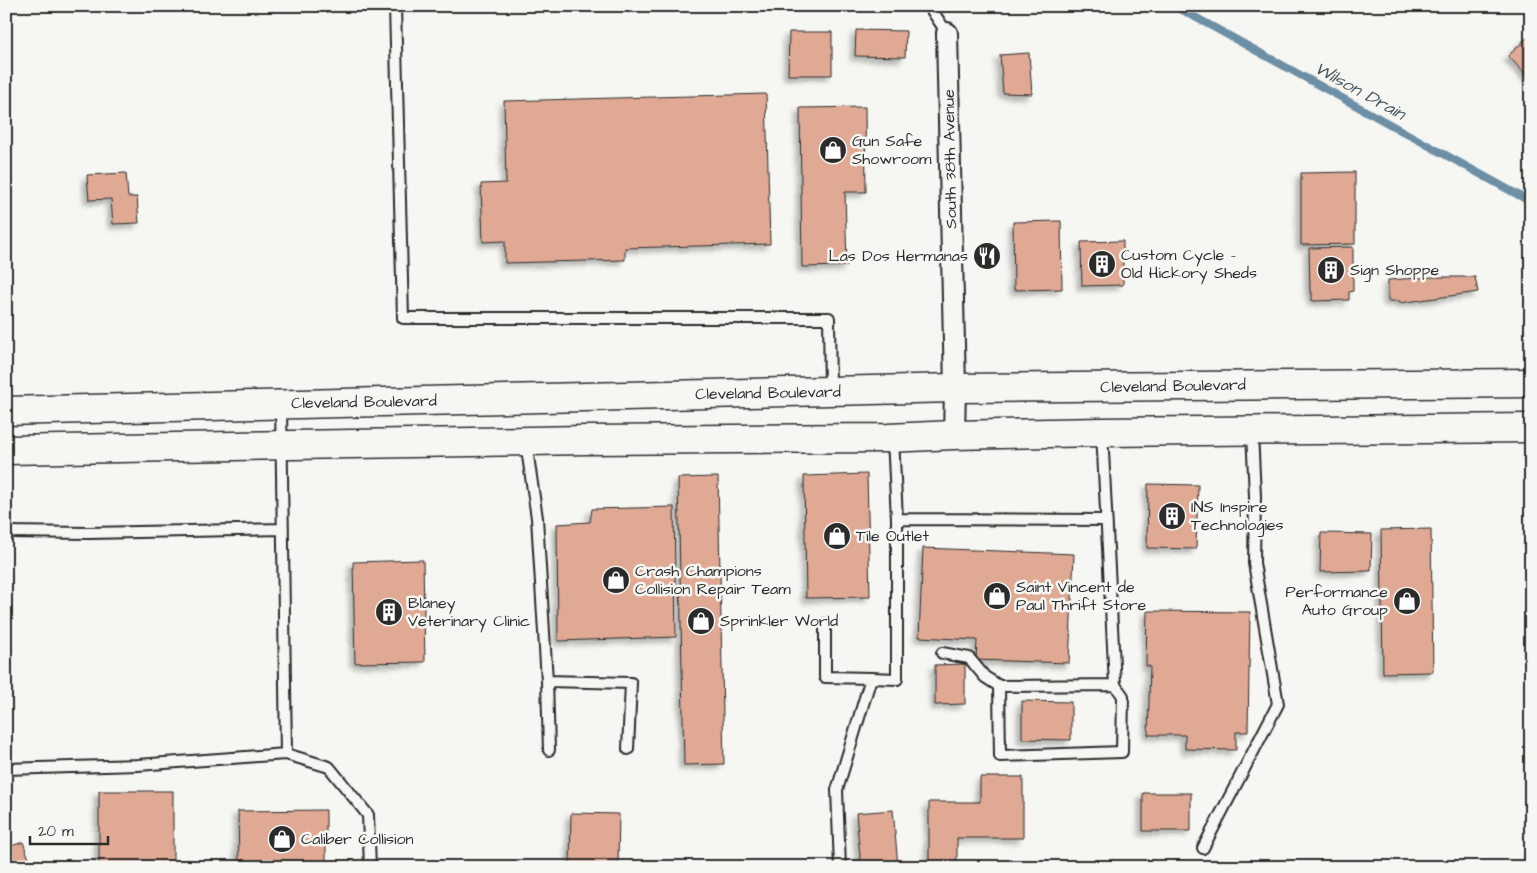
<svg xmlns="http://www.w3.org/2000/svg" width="1537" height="873" font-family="'Architects Daughter',sans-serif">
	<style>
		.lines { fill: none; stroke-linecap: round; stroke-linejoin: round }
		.stream { stroke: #6c8fa6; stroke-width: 8 }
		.building { fill: #dfa994; stroke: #2b2b2b; filter: url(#shadow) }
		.lane-casing { stroke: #2b2b2b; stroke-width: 14 }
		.street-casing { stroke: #2b2b2b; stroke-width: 24 }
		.primary-casing { stroke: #2b2b2b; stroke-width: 31 }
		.lane { stroke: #f6f6f2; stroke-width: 10 }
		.street { stroke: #f6f6f2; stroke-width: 20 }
		.primary { stroke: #f6f6f2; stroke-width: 28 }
		.labels { text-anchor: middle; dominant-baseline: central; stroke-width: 5; stroke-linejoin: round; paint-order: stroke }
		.poi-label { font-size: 16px; fill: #2b2b2b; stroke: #f6f6f2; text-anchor: start }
		.street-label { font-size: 16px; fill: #2b2b2b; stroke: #f6f6f2 }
		.water-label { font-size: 18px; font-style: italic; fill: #46555e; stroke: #f6f6f2 }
	</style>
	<defs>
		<filter id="shadow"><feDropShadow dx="-4.5" dy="4.5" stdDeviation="2.5" flood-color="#0004"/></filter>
	</defs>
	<rect width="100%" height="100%" fill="#f6f6f2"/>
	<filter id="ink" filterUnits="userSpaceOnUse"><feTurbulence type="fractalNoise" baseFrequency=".02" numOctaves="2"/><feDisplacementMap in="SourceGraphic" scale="10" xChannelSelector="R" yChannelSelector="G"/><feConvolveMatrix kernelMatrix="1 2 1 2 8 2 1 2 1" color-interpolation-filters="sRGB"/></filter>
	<g filter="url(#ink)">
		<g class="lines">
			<!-- stream -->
			<path class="stream" d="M1175,6L1531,202"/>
		</g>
		<!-- building -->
		<path class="building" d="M856,30L906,31L905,57L855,56Z
			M789,32H832V75H788Z
			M1531,34V80L1508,56Z
			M1029,53L1032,94L1003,93L1000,55Z
			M766,94L770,244L625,248V260L505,263V241L483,242L481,184L506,183L504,101Z
			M865,107L866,192H845L847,266L802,267L800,108Z
			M1355,172V244L1301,245V173Z
			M126,173L128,197H137L139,223L113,224L111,199L89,200L87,175Z
			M1061,221L1062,289L1014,290L1013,222Z
			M1123,241V285L1082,286L1081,242Z
			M1353,247V291L1349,292V300L1312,301V292H1310L1309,248Z
			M1433,277H1475L1478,292L1400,303V301H1388V280Z
			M867,474L870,597L806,598L804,476Z
			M718,477L724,764L684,765L678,478Z
			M1148,484L1198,485L1196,549L1147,548Z
			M674,507L676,637L558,641L557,524L590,522L592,509Z
			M1431,529L1433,672L1383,673L1381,530Z
			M1321,533L1372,534L1371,571L1320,572Z
			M923,548L1074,554L1069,663L976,660L977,640L919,637Z
			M423,560L425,662L355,663L353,562Z
			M1147,611L1250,612L1248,732H1236V750L1185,749V735H1148L1150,666H1146Z
			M965,664V704L935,705V665Z
			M1022,701L1071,702V740L1022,739Z
			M980,777H1023V838H957V867H929V802H980Z
			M99,791H173V867H99Z
			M1143,793H1191V831H1143Z
			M326,810V867H239L238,811Z
			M893,810L898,866L861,867L856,813Z
			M571,813L619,814L618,867H570Z
			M23,842L32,867H6V848Z"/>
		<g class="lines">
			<!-- lane casing -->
			<g class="lane-casing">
				<path id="lane" d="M395,6L403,318H829L830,391
					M929,6L947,33
					M281,405L286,754L329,767L368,815L370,867
					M1102,432L1115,685L1123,696L1122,752L1000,756L999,686L1115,685
					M893,438L897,519L1106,520
					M526,442L537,518L547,681L631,683L628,749
					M6,532L89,533L283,529
					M825,624V677L871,678
					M942,653L969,658L985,677L999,686
					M547,681L549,750
					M6,769L138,765L286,754
					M1203,848L1278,704L1254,563L1255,496L1252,432
					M840,867L837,790L871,678L897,679V519"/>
			</g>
			<!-- street casing -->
			<g class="street-casing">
				<path id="street" d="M947,33L955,388L954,435"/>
			</g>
			<!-- primary casing -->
			<g class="primary-casing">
				<path id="primary" d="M6,411L955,388L1531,383
					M6,450L586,440L888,438L954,435L1102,432L1531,428"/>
			</g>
			<!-- lane -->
			<use href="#lane" class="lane"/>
			<!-- street -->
			<use href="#street" class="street"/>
			<!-- primary -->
			<use href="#primary" class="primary"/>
		</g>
	</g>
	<!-- icons -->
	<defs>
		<g id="shop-disc" transform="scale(1.4375)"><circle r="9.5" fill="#2b2b2b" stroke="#f6f6f2"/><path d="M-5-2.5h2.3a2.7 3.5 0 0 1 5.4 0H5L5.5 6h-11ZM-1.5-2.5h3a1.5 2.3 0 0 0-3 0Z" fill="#fff"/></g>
		<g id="restaurant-disc" transform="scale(1.4375)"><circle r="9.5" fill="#2b2b2b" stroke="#f6f6f2"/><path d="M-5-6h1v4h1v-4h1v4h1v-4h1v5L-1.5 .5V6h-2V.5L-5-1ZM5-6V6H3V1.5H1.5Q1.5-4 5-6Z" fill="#fff"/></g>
		<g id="building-disc" transform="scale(1.4375)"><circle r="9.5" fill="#2b2b2b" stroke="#f6f6f2"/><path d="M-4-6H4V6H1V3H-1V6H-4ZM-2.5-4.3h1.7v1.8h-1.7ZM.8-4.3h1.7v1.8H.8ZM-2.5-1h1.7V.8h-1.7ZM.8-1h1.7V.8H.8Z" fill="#fff"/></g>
	</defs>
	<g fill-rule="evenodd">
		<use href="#shop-disc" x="833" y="150"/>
		<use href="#restaurant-disc" x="987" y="256"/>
		<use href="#building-disc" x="1102" y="264"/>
		<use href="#building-disc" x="1331" y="270"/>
		<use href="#building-disc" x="1172" y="516"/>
		<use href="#shop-disc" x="837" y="536"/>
		<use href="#shop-disc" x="616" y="580"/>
		<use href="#shop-disc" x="997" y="596"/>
		<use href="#shop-disc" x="1407" y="601"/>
		<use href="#building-disc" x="389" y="612"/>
		<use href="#shop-disc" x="701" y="621"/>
		<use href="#shop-disc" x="282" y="839"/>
	</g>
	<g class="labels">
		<!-- poi labels -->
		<g class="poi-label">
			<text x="852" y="141">Gun Safe<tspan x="852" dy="18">Showroom</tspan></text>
			<text x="1121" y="255">Custom Cycle -<tspan x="1121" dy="18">Old Hickory Sheds</tspan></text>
			<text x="968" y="256" text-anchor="end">Las Dos Hermanas</text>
			<text x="1350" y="270">Sign Shoppe</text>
			<text x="1191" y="507">INS Inspire<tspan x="1191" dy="18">Technologies</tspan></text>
			<text x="856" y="536">Tile Outlet</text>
			<text x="635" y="571">Crash Champions<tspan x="635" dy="18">Collision Repair Team</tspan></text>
			<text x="1016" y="587">Saint Vincent de<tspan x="1016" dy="18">Paul Thrift Store</tspan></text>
			<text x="1388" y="592" text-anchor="end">Performance<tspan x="1388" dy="18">Auto Group</tspan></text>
			<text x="408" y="603">Blaney<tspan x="408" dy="18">Veterinary Clinic</tspan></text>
			<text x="720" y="621">Sprinkler World</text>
			<text x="301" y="839">Caliber Collision</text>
		</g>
		<!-- street labels -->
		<g class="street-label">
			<text transform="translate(950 159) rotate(-91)">South 38th Avenue</text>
			<text transform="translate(1173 386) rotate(-1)">Cleveland Boulevard</text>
			<text transform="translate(768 393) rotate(-1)">Cleveland Boulevard</text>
			<text transform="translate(364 402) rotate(-1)">Cleveland Boulevard</text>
		</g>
		<!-- water labels -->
		<g class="water-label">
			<text transform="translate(1360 91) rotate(29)">Wilson Drain</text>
		</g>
	</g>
	<!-- margin -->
	<rect width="1537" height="873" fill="none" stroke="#f6f6f2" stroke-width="25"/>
	<rect x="12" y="12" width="1512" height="848" fill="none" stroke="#2b2b2b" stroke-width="2" filter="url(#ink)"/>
	<!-- scale -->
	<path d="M30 836v8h78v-8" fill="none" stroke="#2b2b2b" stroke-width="2.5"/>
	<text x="38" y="836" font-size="15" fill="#2b2b2b" stroke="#f6f6f2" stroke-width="4" paint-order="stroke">20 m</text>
</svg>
